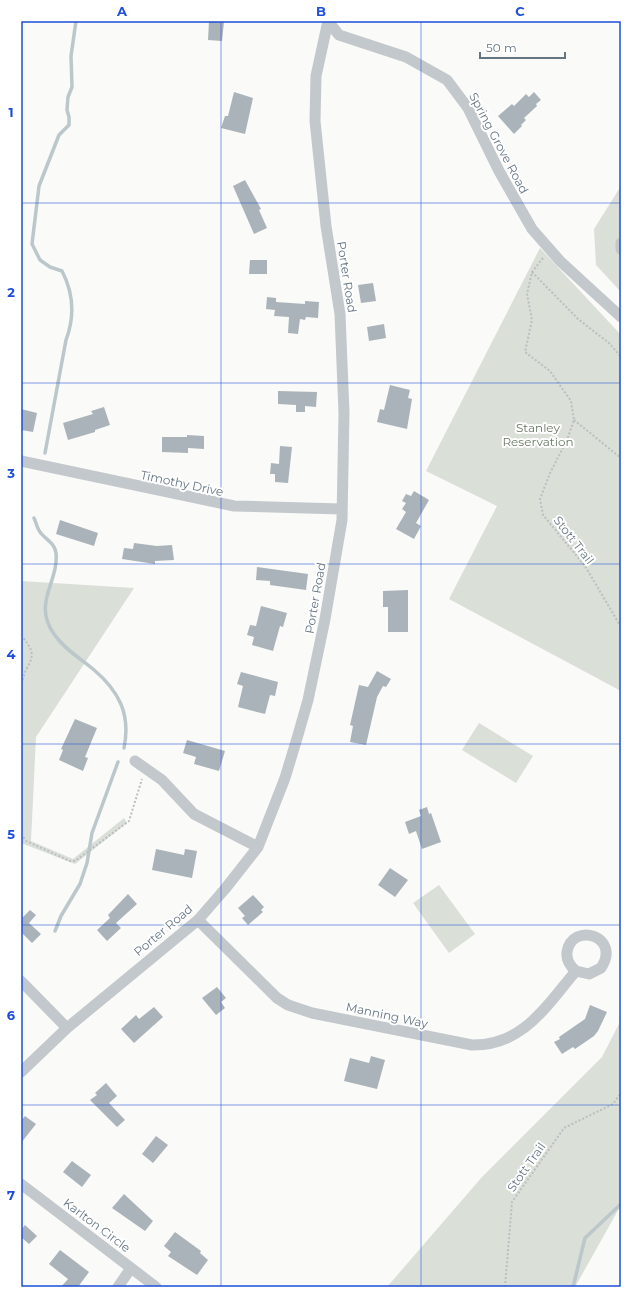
<svg xmlns="http://www.w3.org/2000/svg" width="642" height="1308" font-family="Montserrat,sans-serif">
	<style>
		.green { fill: #dadfd7 }
		.lines { fill: none; stroke-linecap: round; stroke-linejoin: round }
		.stream { stroke: #bbc7cb; stroke-width: 3.5 }
		.building { fill: #aab3b9 }
		.path { stroke: #bbbfc2; stroke-width: 2; stroke-dasharray: 2 2; stroke-linecap: butt }
		.minor { stroke: #c3c8cc; stroke-width: 11 }
		.grid { fill: none; stroke: #1d4ed8; stroke-width: 1; stroke-opacity: 0.55 }
		.labels { text-anchor: middle; dominant-baseline: central; stroke-width: 4; stroke-linejoin: round; paint-order: stroke }
		.street-label { font-size: 12px; fill: #657683; stroke: #fff }
		.park-label { font-size: 12px; fill: #687a64; stroke: #fff }
		.neatline { fill: none; stroke: #1d4ed8; stroke-width: 1.5 }
		.grid-label { font-size: 13px; text-anchor: middle; font-weight: bold; fill: #1d4ed8 }
	</style>
	<rect width="100%" height="100%" fill="#fafaf8"/>
	<!-- green -->
	<path class="green" d="M621,186V292L596,265L594,229Z
		M540,248L621,335V691L449,599L497,506L426,471Z
		M21,581L134,588L36,737L31,841L73,859L124,818L127,823L75,864L21,843Z
		M479,723L533,756L516,783L462,750Z
		M439,885L475,934L449,953L413,903Z
		M621,1020V1205L575,1287H387L482,1177L602,1057Z"/>
	<g class="lines">
		<!-- stream -->
		<path class="stream" d="M45,453L66,340C75,316 74,294 62,271L50,267L40,260L32,244L39,186L59,135L69,125V117L67,110L68,97L72,87L71,56L76,21
			M34,518C36,522 37,528 40,532C45,539 55,543 56,553C59,582 32,603 54,634C64,649 80,658 93,669C119,691 131,714 124,748
			M55,931L61,916L80,884L87,863L92,833L118,762
			M573,1287L585,1238L621,1204"/>
	</g>
	<!-- building -->
	<path class="building" d="M209,21L224,22L222,41L208,40Z
		M234,92L253,98L245,134L221,128L225,116H228Z
		M534,92L541,100L536,104L537,106L524,118L526,120L521,125L522,126L514,134L498,116L512,104L514,106L526,94L529,97Z
		M245,180L261,209L259,210L267,228L254,234L233,186Z
		M250,260H267V274H249Z
		M373,283L376,301L361,303L358,285Z
		M267,297L276,298V302L305,304V301L319,302L318,318L306,317L305,320L300,319L298,334L288,333L289,317L274,316L275,310L266,309Z
		M384,324L386,338L369,341L367,327Z
		M390,385L410,390L408,398L412,399L407,429L377,422L380,409L384,410Z
		M278,391L317,392L316,407L305,406V412H296V405L278,404Z
		M104,407L110,425L95,430V432L68,440L63,423L93,414L91,411Z
		M21,409L37,413L33,432L21,430Z
		M187,435L204,436V449L188,448V453L162,452V437H187Z
		M280,446L292,447L288,483L275,482V474H270L271,463L279,464Z
		M414,491L429,500L416,523L421,526L414,539L396,529L406,512L402,509L406,503L402,501L406,494L411,496Z
		M60,520L98,533L94,546L56,534Z
		M134,543L157,546L172,545L174,560L155,561V564L122,559L124,548L133,549Z
		M257,567L308,574L306,590L270,585V581L256,580Z
		M408,590V632H388V607H383V591Z
		M261,606L287,613L283,627L280,626L273,651L252,645L254,637L247,635L250,625L256,626Z
		M377,671L391,679L386,687L383,686L377,697L366,745L350,742L353,726L350,725L359,685L368,687Z
		M241,672L278,682L275,696L270,695L265,714L238,707L243,686L237,684Z
		M75,719L97,728L85,757L88,758L83,771L59,760L63,750L61,749Z
		M187,740L225,751L219,771L194,764L196,757L183,753Z
		M427,807L429,814L431,813L441,842L422,849L416,831L409,834L405,822L421,816L419,810Z
		M156,849L184,855L185,849L197,851L192,878L152,870Z
		M390,868L408,880L395,897L378,885Z
		M128,894L137,904L116,923L121,928L107,941L97,930L110,918L108,915Z
		M253,895L264,907L261,910L263,912L248,925L242,918L245,916L238,908Z
		M30,910L36,915L29,923L41,934L32,943L21,932V915L23,917Z
		M217,987L226,998L221,1002L225,1008L216,1015L202,998Z
		M590,1005L607,1012L598,1031L594,1036L575,1049L573,1047L562,1054L554,1042L560,1039L559,1037L585,1019Z
		M154,1007L163,1017L134,1043L121,1029L136,1015L139,1019Z
		M371,1056L385,1060L377,1089L344,1081L350,1058L369,1063Z
		M106,1083L117,1096L109,1103L125,1120L117,1127L90,1100L97,1095L95,1093Z
		M25,1116L36,1124L21,1143V1121Z
		M156,1136L168,1145L153,1163L142,1154Z
		M72,1161L91,1175L82,1187L63,1172Z
		M124,1194L153,1221L145,1231L112,1208Z
		M25,1225L37,1236L29,1244L21,1237V1230Z
		M175,1232L201,1251L200,1253L208,1260L197,1275L168,1256L171,1252L164,1246Z
		M60,1250L89,1272L78,1287H61L68,1279L49,1264Z"/>
	<g class="lines">
		<!-- path -->
		<path class="path" d="M543,258L532,272L527,294L532,320L525,352L550,371L571,401L574,420L567,440L550,473L540,499L543,515L585,566L621,627
			M532,272L578,319L609,343L621,357
			M574,420L621,458
			M21,635C31,648 36,653 27,668C24,673 24,678 21,683
			M21,834L26,841L70,861H75L129,821L142,779
			M505,1287L512,1202L564,1128L613,1104L621,1093"/>
		<!-- minor -->
		<path class="minor" d="M328,21L339,35L406,57L447,80L468,108L499,171L532,229L560,261L621,317
			M621,243V249
			M21,461L234,506L341,509
			M135,761L162,780L194,814L258,847
			M198,920L277,998L288,1005L312,1013L472,1045C523,1046 546,1006 576,971L589,974L601,968C622,936 572,921 567,952C566,960 570,966 576,971
			M21,981L67,1028
			M21,1072L67,1028L198,920L225,889L258,847L285,778L298,735L308,700L325,619L342,520L344,413L340,314L326,226L315,121L316,76L328,21
			M21,1184L156,1287
			M118,1287L131,1268"/>
	</g>
	<!-- grid -->
	<path class="grid" d="M221,21V1287M421,21V1287M21,203H621M21,383H621M21,564H621M21,744H621M21,925H621M21,1105H621"/>
	<g class="labels">
		<!-- street labels -->
		<g class="street-label">
			<text transform="translate(499 143) rotate(62)">Spring Grove Road</text>
			<text transform="translate(347 277) rotate(81)">Porter Road</text>
			<text transform="translate(182 483) rotate(12)">Timothy Drive</text>
			<text transform="translate(574 540) rotate(52)">Stott Trail</text>
			<text transform="translate(315 598) rotate(-80)">Porter Road</text>
			<text transform="translate(163 930) rotate(-40)">Porter Road</text>
			<text transform="translate(387 1015) rotate(12)">Manning Way</text>
			<text transform="translate(526 1167) rotate(-55)">Stott Trail</text>
			<text transform="translate(97 1225) rotate(37)">Karlton Circle</text>
		</g>
		<!-- park labels -->
		<g class="park-label">
			<text x="538" y="427">Stanley<tspan x="538" dy="14">Reservation</tspan></text>
		</g>
	</g>
	<!-- border -->
	<rect width="642" height="1308" fill="none" stroke="#ffffff" stroke-width="44"/>
	<!-- scale -->
	<path d="M480 52v6h85v-6" fill="none" stroke="#657683" stroke-width="2"/>
	<text x="486" y="52" font-size="12" fill="#657683" stroke="#ffffff" stroke-width="3" paint-order="stroke">50 m</text>
	<rect x="22" y="22" width="598" height="1264" class="neatline"/>
	<g class="grid-label">
		<text x="122" y="16">A</text>
		<text x="321" y="16">B</text>
		<text x="520" y="16">C</text>
		<text x="11" y="117">1</text>
		<text x="11" y="297">2</text>
		<text x="11" y="478">3</text>
		<text x="11" y="659">4</text>
		<text x="11" y="839">5</text>
		<text x="11" y="1020">6</text>
		<text x="11" y="1200">7</text>
	</g>
</svg>
